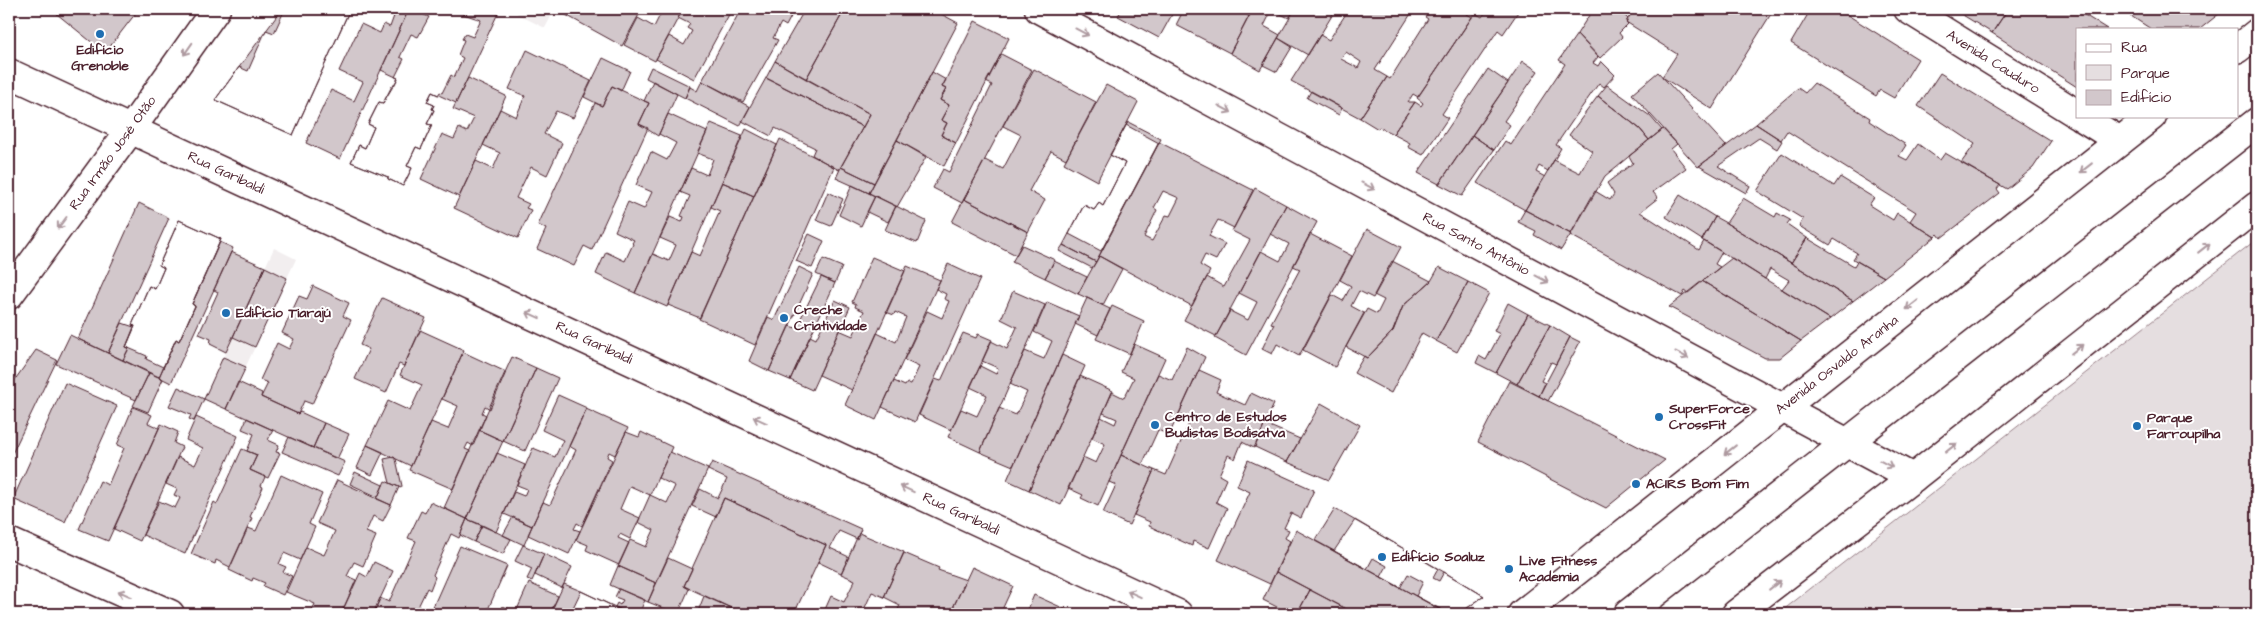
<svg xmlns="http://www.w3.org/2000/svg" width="2266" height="623" font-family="'Architects Daughter',sans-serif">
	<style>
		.built { fill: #f2eeef }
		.green { fill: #e5dee0; stroke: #987e86 }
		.building { fill: #d2c7cb; stroke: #4a1f2b; fill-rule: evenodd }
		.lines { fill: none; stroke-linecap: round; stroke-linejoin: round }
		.minor-casing { stroke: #4a1f2b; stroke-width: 31 }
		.major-casing { stroke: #4a1f2b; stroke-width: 31 }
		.minor { stroke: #fff; stroke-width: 28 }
		.major { stroke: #fff; stroke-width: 28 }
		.oneway { stroke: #ae9aa0 }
		.poi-dot { fill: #1f6fb2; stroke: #fff; stroke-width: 2 }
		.labels { text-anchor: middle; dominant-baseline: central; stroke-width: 4; stroke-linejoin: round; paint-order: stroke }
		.poi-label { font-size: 14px; font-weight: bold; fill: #4a1f2b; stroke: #fff; text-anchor: start }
		.street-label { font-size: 14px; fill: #4a1f2b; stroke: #fff }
	</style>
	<rect width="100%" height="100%" fill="#fff"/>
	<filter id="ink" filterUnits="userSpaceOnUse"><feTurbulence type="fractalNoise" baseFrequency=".02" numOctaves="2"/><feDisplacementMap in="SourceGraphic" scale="10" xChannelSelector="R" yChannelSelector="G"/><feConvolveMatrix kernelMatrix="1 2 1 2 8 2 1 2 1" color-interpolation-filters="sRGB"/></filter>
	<g filter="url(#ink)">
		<!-- built -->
		<path class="built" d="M520,9H555L545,28L517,14Z
			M274,248L296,259L226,409L204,399Z"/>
		<!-- green -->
		<path class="green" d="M2257,239V614H1778Z"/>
		<!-- building -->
		<path class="building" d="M61,9H139L105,53L57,14Z
			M282,9H350L293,135L215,100Z
			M285,9H350L293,135L215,100L239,67L248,71L266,30L274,33Z
			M378,9H409L340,159L306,143L331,90L354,101L363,82L339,71L361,24L380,33L384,24L390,27L394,16Z
			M409,9H495L499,11L456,103L432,92L427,102L434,105L432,109L434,110L427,124L432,125L421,149L416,147L407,166L412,168L403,186L388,179V177L351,162L359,145L365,148L374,127L368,124L379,102L383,103L398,78L381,70Z
			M422,9H449L481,20L473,37L465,34L462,39L464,40L458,55L463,58L454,77L451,75L442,93L440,92L438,95L432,92L427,102L434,105L432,109L434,110L427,124L432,125L421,149L416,147L407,166L412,168L403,186L388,179V177L351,162L359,145L365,148L374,127L368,124L379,102L383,103L392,86H394L398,78L395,77L404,59L400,57L411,34L418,37L429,17L420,13Z
			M555,9H642L622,46Z
			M663,9H683L655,61L624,45L638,18L654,27Z
			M683,9H732L694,79L656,59L669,36L684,45L692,31L687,28L690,24L678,18Z
			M741,9H795L786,26L781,23L773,38L778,40L743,102L702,81Z
			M805,9H845L806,79L775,61Z
			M845,9H932L958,23L874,183L841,167L870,114L806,79Z
			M1122,9H1175L1159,38L1118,16Z
			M1184,9H1235L1249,16L1230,53L1176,25Z
			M1253,9H1295L1289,18L1272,10L1264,26L1280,35L1260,70L1230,53Z
			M1295,9H1336L1308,55L1278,38Z
			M1349,9H1414L1375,70L1387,77L1360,118L1291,81L1320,35L1329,40ZM1346,52L1361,62L1358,68L1341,59Z
			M1430,9H1470L1467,14L1472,17L1418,97L1413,94L1408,102H1415L1393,134L1379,127L1378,129L1360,118L1387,77L1390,79L1428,19L1425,17Z
			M1480,9H1520L1503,34L1498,30L1442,114L1448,118L1423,155L1408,147L1410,143L1393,134L1415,102L1421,106L1423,103L1417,98L1475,13L1482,17L1485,13Z
			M1593,9H1618L1628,19L1626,22L1628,24L1619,33L1622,37L1600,58L1577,34Z
			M1634,9H1774L1712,109L1662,77L1677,54L1626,22Z
			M1811,9H1838L1918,59L1894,98L1880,90L1876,96L1791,43Z
			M1953,9H2008L1992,33Z
			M2008,9H2075L2107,29H2077V87L1992,33Z
			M2120,9H2225L2200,29H2151Z
			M975,21L1009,38L956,143L941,135L947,123L941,120L949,105L940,100L946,89L942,87Z
			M1577,34L1598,57L1593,63L1598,66L1601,61L1615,75L1604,87L1599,83L1575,117L1556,145L1561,148L1548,171L1539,166L1536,172L1545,177L1525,210L1477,183L1505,141L1511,145L1565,64L1559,60Z
			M1278,38L1292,47L1277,72L1263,65Z
			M527,50L591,81L573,118L556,111L544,134L562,143L547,175L531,167L516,198L529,204L526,208L531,210L518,238L454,208L476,161L493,169L500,153L483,145L500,109L516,117L525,96L509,89Z
			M1001,54L1032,70L962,203L933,188L943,169L949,172L992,85L986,82Z
			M603,58L630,71L621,91L612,86L602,106L584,97Z
			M775,61L870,114L863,127L766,78Z
			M1523,61L1538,71L1504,121L1510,125L1494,150L1472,135Z
			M651,67L690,86L685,98L646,78Z
			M1034,69L1096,102L1066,159L1051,151L1029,191L1045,200L1028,232L964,199L985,160L1003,169L1021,135L1003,126Z
			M1488,69L1508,83L1439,184L1418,173Z
			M932,72L946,80L942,87L946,89L940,100L949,105L941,120L947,123L941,135L956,143L944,166L897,140Z
			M1658,72L1726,146L1698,167L1632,94Z
			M1940,73L2051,141L2033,168L2007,189L1961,163L1975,144L1918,106Z
			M468,78L506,96L459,197L421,179L442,134L454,139L459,128L467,132L474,118L453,109Z
			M766,78L863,127L839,170L812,155L815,148L775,128L771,136L742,121Z
			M653,81L677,94L658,136L639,124L649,103L644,101Z
			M702,81L750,107L740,126L685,98L690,87L697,91Z
			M1814,83L1870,118L1869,121L1906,145L1899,156L1907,160L1918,144L1940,160L1945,153L2000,185L1997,189L2000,193L1941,238L1938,234L1935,237L1910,221L1916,212L1787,131L1781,140L1756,124L1798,88L1805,93Z
			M1106,85L1138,102L1097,181L1064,163Z
			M1607,85L1650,116L1662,130L1649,140L1640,129L1598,96Z
			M612,86L649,103L639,124L648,128L592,250L584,246L574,266L537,249L546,229L538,225L595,103L602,106Z
			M1311,91L1342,108L1339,115L1307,98Z
			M1598,96L1640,129L1649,140L1605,176L1571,234L1525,210L1554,160L1580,173L1592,151L1569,135Z
			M668,114L707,132L635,293L596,274L606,252L625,261L633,244L632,243L634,240L615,231L628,202L644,209L652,192L636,185L651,152L667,160L676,143L659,134Z
			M1128,122L1161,139L1096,262L1063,245L1084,205L1094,210L1099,203L1103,206L1125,163L1110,155Z
			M711,123L742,136L667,307L635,293L653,254L669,261L676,245L660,238L670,217L682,222L684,217L681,216L690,196L680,192L691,168L707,175L713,159L697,153Z
			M1756,124L1782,141L1777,149L1759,138L1718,166L1750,186L1746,193L1699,166Z
			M1126,125L1159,143L1101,251L1069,234L1084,205L1094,210L1099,203L1103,206L1125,163L1110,155Z
			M746,129L777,145L754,196L722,182Z
			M1663,129L1677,144L1671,149L1686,168L1653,192L1658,198L1640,212L1699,250L1704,241L1722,252L1715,264L1720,267L1688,293L1685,291L1682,296L1570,235L1595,191L1610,200L1614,194L1607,183L1633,163L1629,156Z
			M1472,135L1494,150L1462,196L1439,184Z
			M780,139L834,167L755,345L699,319Z
			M897,140L926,157L897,207L869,193Z
			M1159,142L1253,190L1234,228L1218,220L1209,236L1225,244L1216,260L1205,255L1200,265L1210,271L1192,306L1099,256ZM1163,191L1179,198L1170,216L1166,215L1152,241L1144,237L1157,210L1154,208Z
			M1782,153L1834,186L1840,177L1874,198L1869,205L1893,220L1897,213L1935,237L1884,277L1853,259L1857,253L1834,239L1830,245L1799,226L1803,219L1757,191Z
			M841,167L874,183L869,193L836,178Z
			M722,182L754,196L700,318L668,305L691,252L700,256L720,211L711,207Z
			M852,185L875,196L861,226L839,215Z
			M1255,188L1286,205L1216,336L1184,320L1207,277L1224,287L1250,240L1232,231Z
			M828,192L843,199L831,226L816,220Z
			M1680,195L1715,217L1702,240L1666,217Z
			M875,196L896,206L888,222L867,212Z
			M1743,198L1775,217L1777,213L1790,220L1787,224L1807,238L1791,263L1726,223Z
			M964,199L1028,232L1016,255L952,222Z
			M139,203L169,218L108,353L78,339Z
			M1286,205L1317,222L1246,355L1215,338L1230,311L1248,320L1257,302L1239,293L1261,251L1280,261L1289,244L1270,234Z
			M896,206L926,221L917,243L885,230Z
			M1525,210L1571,234L1561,250L1534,235L1536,231L1518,222Z
			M1715,217L1726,223L1853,301L1830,319L1782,289L1789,280L1770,269L1765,279L1702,240Z
			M179,220L221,239L192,304L195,306L179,341L176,339L163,367L146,359L147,356L126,347L135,326L132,325L149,286L155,289L164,268L159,265Z
			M179,220L221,239L192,304L195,306L179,341L176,339L159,377L123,360L129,348L126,347L135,326L132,325L149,286L155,289L164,268L159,265Z
			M1367,229L1401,247L1373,298L1359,291L1351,306L1364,313L1335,367L1303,350L1332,295L1343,301L1351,286L1340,280Z
			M809,234L824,241L812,268L796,261Z
			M1310,234L1352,256L1299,356L1277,344L1272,354L1262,349L1274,324L1271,323L1300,269L1293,266Z
			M1807,238L1854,266L1857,261L1884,277L1853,301L1791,263Z
			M220,242L233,248L171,383L159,377L176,339L179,341L195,306L192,304Z
			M1022,245L1055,260L1045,278L1012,262Z
			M1063,245L1096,262L1092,268L1059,251Z
			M231,252L265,267L226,352L210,344L211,339L199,334L218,292L214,290Z
			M1099,256L1122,269L1103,305L1078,294Z
			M872,257L905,271L852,390L819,375L839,330L853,336L864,311L855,307L856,304L852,302Z
			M1732,258L1765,279L1830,319L1801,341L1702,281Z
			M823,259L842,267L835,283L816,274Z
			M1054,261L1087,277L1078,294L1045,278Z
			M1392,261L1431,281L1403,306L1393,331L1367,358L1346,347L1367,309L1377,314L1384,300L1374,295Z
			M948,264L980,279L915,422L882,407L894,381L905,386L907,383L911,384L919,367L904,360L927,311L942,318L949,301L944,299L946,294L936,289Z
			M907,266L940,280L876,420L845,405L877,333L896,342L906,317L895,312L894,315L886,312Z
			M265,267L287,278L255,347L233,337Z
			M799,267L813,274L769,371L749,361L768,317L774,320Z
			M1439,267L1468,282L1436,341L1422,333L1391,393L1354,373L1364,356L1367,358L1393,331L1403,306L1431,281Z
			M821,277L835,283L790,380L769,371L789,326L796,328Z
			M1702,281L1801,341L1780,358H1765L1669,307Z
			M1468,282L1489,293L1457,352L1436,341Z
			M313,286L349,303L343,316L351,320L312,404L304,401L298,414L261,397L268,383L260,380L277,343L289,349L294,339L282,333L299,296L307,299Z
			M1013,291L1045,305L980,452L948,437L961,409L977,416L987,395L970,387L980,366L996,374L998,368L982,361L991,341L1007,349L1017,327L1001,319Z
			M382,298L426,318L404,366L399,364L386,393L355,379L369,349L360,345Z
			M1087,298L1110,309L1098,335L1075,324Z
			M835,300L850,307L812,390L790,380L810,336L816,339Z
			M1047,302L1079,316L1013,466L980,452L999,408L1016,415L1027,392L1010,384L1025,351L1044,359L1052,341L1034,332Z
			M1508,303L1528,314L1496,373L1476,363L1479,356L1486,360L1500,334L1494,331Z
			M1112,306L1144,321L1130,354L1096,339Z
			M1528,314L1550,325L1517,384L1496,373Z
			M122,323L134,327L126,347L129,348L123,360L108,353Z
			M1550,325L1570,337L1556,364L1551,362L1541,381L1545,383L1539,396L1517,384Z
			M420,330L464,350L411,466L367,445L388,401L410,411L422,385L400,375Z
			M963,333L976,338L978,334L992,340L951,430L919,415L935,379L941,381Z
			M70,335L149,373L136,400L56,364Z
			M1570,337L1580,342L1548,401L1539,396Z
			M1134,344L1165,358L1098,506L1081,498L1083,495L1068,488L1083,457L1096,463L1105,444L1092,438L1101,417L1115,424L1117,419L1103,413L1112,392L1124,398L1134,378L1121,372Z
			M1187,347L1205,357L1169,435L1158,430L1142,465L1121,455L1158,374L1172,380Z
			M36,350L57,360L9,460V388Z
			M463,352L506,372L490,409L485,406L482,413L486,415L473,446L468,443L465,449L470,451L453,489L409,470L431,422L448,429L458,406L442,399Z
			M1062,355L1085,366L1029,490L1007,480Z
			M223,357L246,367L226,409L204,399Z
			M512,357L536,368L503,441L479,430Z
			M536,368L558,378L525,451L503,441Z
			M1199,370L1221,380L1216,392L1245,405L1251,393L1274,404L1254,448L1242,442L1235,459L1228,455L1219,475L1226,479L1216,502L1227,508L1209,548L1193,541L1192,546L1149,526L1150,522L1134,515L1154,470L1166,475L1191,419L1179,414Z
			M149,373L163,379L148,412L133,406Z
			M1080,376L1113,391L1061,505L1029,490Z
			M1509,381L1665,460L1606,508L1478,442Z
			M238,382L262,393L261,397L298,414L300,412L324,423L313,448L226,409Z
			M65,383L117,406L65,522L13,499Z
			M178,387L204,399L194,421L189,419L191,415L169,406Z
			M558,395L587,408L532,526L504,514L514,492L524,496L527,489L517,485L533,448L555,457L563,440L542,430Z
			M1321,403L1360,425L1329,480L1287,462Z
			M133,407L152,415L148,423L159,428L108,541L79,529L100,481L108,485L124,448L117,445Z
			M586,409L628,428L615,455L609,452L607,457L612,460L582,526L577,523L574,529L580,531L569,554L528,535L543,502L550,505L576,450L569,446Z
			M196,417L238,436L185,554L143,535L159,501L175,508L180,498L174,495L177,489L166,484L178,457L195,465L203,448L186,440Z
			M247,418L273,430L268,440L279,445L276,452L280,453L268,478L250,470L257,455L247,451L254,434L242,429Z
			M324,423L349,434L337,459L313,448Z
			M161,424L178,432L174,443L182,447L140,541L114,529Z
			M1265,424L1300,439L1287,462L1255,447Z
			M479,430L503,441L467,519L444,508Z
			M626,432L639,437L641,432L672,447L650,495L630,486L620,509L640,518L630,539L620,534L618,538L629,543L619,565L586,550L588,545L576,540Z
			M289,437L345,462L338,476L282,452Z
			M367,445L383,452L372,475L357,468Z
			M242,449L257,455L250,470L265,477L261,486L263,487L250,517L252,518L230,567L216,560L215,564L191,554L214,502L217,504Z
			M670,452L708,469L656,583L618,566L630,540L646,547L654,530L638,522L650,495L667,503L675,486L658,478Z
			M497,453L525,465L496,532L467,519Z
			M1121,455L1154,470L1129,525L1103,513L1116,485L1109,482Z
			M394,457L396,459L402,486L401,488L390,483L384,459Z
			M1248,460L1314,490L1301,518L1291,513L1284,528L1289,530L1285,538L1290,541L1270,584L1218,560L1250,492L1237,486Z
			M712,462L861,529L857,539L839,531L830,548L849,557L841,573L818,562L826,545L724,498L716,517L692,506L700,489L718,498L727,479L708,470Z
			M355,472L383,485L378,497L350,484Z
			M281,475L322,494L309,524L315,527L300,560L284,553L279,564L286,567L283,572L292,576L283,595L263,586L265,583L253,578L252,581L229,570L248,528L256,531Z
			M337,480L391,505L383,521L373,516L366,532L376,536L363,566L354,562L347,576L356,580L341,614H322L312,610L315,604L286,592L306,547L324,555L335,531L317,523Z
			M385,481L399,487L391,505L377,499Z
			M724,498L826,545L794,614H744L684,586Z
			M430,502L467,519L459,538L451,534L433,575L435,577L430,590L427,588L417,609L425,613L424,614H373L380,598L389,602L416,541L408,538L421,511L425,513Z
			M1335,509L1444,572L1484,596L1459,614H1449L1315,541Z
			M513,517L532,526L524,545L503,535Z
			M467,519L482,525L474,542L460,535Z
			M1355,520L1438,569L1433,578L1439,581L1444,572L1484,596L1459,614H1449L1416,596L1423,582L1408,574L1400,588L1381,577L1387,566L1373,558L1367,569L1334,551Z
			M482,525L511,539L503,554L474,542Z
			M1296,530L1367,569L1448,614H1356L1276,572Z
			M859,533L904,552L884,597L872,592L863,612L869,614H823L831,596L844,602L855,580L841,574Z
			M523,545L544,554L532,581L527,579L532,569L515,561Z
			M460,546L507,566L486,614H424L428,607L432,609Z
			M904,553L939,568L938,570L966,580L950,614H896L900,605L884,597Z
			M544,554L572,567L562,588L535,575Z
			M668,558L692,569L684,586L689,589L678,614L648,602Z
			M374,562L393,571L373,614H341L360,573L367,577Z
			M618,566L656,583L648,602L610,585Z
			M972,567L1013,586L1000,614H950Z
			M1276,572L1310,590L1297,614H1291L1263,600Z
			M529,583L558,596L550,614H500L503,606L516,612Z
			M564,584L581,591L630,614H550Z
			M619,589L645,600L639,614H630L615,607L617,603L620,605L623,600L615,597Z
			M1310,590L1356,614H1297Z
			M581,591L627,613L626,614H570Z
			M1034,595L1076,614H1026Z
			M704,596L744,614H697Z"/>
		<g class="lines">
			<!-- minor casing -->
			<g class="minor-casing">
				<path id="minor" d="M1039,9L1913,478
					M1908,9L2077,114
					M9,73L1178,614
					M2080,116L2120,141
					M9,542L170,614
					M1628,614L2257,122"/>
			</g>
			<!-- major casing -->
			<g class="major-casing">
				<path id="major" d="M2237,49L2257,33
					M9,295L131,129L216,9
					M1522,614L2152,116
					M1736,614L1913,478L2257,206"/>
			</g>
			<!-- minor -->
			<use href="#minor" class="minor"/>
			<!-- major -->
			<use href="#major" class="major"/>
		</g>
		<!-- one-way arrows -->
		<defs><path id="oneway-shaft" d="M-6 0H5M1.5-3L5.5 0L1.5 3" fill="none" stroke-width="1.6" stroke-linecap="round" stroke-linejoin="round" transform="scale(1.25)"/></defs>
		<g class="oneway">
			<use href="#oneway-shaft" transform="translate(1082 32) rotate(28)"/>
			<use href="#oneway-shaft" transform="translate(188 49) rotate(125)"/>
			<use href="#oneway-shaft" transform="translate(1225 109) rotate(28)"/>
			<use href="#oneway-shaft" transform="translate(2086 168) rotate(142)"/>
			<use href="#oneway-shaft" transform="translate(1368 186) rotate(28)"/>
			<use href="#oneway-shaft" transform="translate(62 223) rotate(127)"/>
			<use href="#oneway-shaft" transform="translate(2204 248) rotate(-38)"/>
			<use href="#oneway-shaft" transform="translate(1542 279) rotate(28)"/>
			<use href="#oneway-shaft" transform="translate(1912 305) rotate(142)"/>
			<use href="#oneway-shaft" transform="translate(533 315) rotate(-155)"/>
			<use href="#oneway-shaft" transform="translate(2077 349) rotate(-38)"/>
			<use href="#oneway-shaft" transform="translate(1682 355) rotate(28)"/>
			<use href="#oneway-shaft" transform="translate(760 420) rotate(-155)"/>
			<use href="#oneway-shaft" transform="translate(1951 448) rotate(-38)"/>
			<use href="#oneway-shaft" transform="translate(1730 450) rotate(142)"/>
			<use href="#oneway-shaft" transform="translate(1886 464) rotate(28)"/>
			<use href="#oneway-shaft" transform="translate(907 489) rotate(-155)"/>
			<use href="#oneway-shaft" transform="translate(1775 585) rotate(-38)"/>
			<use href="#oneway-shaft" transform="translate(125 594) rotate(-156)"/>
			<use href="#oneway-shaft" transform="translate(1134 594) rotate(-155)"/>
		</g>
	</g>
	<!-- markers -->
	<g class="poi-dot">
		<circle cx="100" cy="34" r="5"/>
		<circle cx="226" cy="313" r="5"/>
		<circle cx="784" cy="318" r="5"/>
		<circle cx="1659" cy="417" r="5"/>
		<circle cx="1155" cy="425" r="5"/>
		<circle cx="2137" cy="426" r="5"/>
		<circle cx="1636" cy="484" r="5"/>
		<circle cx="1382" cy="557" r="5"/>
		<circle cx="1509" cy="569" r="5"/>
	</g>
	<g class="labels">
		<!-- poi labels -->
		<g class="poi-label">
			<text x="100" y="50" text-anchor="middle">Edifício<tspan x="100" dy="16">Grenoble</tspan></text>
			<text x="794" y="310">Creche<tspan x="794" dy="16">Criatividade</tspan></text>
			<text x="236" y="313">Edifício Tiarajú</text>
			<text x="1669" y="409">SuperForce<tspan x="1669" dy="16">CrossFit</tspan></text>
			<text x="1165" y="417">Centro de Estudos<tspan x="1165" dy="16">Budistas Bodisatva</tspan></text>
			<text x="2147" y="418">Parque<tspan x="2147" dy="16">Farroupilha</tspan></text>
			<text x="1646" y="484">ACIRS Bom Fim</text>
			<text x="1392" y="557">Edifício Soaluz</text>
			<text x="1519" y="561">Live Fitness<tspan x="1519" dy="16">Academia</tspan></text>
		</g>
		<!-- street labels -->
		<g class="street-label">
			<text transform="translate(1993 62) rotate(32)">Avenida Cauduro</text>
			<text transform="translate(113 153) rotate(-54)">Rua Irmão José Otão</text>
			<text transform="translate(226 173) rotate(25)">Rua Garibaldi</text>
			<text transform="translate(1476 244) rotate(28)">Rua Santo Antônio</text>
			<text transform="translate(594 343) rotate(25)">Rua Garibaldi</text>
			<text transform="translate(1837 365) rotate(-38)">Avenida Osvaldo Aranha</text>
			<text transform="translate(961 514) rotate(25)">Rua Garibaldi</text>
		</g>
	</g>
	<!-- margin -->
	<rect width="2266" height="623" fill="none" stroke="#fff" stroke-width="30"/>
	<rect x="15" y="15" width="2236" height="593" fill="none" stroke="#4a1f2b" stroke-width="2" filter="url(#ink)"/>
	<!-- legend -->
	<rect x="2076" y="28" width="162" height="90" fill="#ffffff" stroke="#b7a5aa"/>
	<rect x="2086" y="44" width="25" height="8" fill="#ffffff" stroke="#b7a5aa"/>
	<text x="2121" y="52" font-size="15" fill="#4a1f2b">Rua</text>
	<rect x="2086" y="65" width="25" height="15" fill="#e5dee0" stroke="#b7a5aa"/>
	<text x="2121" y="78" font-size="15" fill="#4a1f2b">Parque</text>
	<rect x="2086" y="90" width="25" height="15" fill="#d2c7cb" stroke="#b7a5aa"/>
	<text x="2121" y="102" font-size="15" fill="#4a1f2b">Edifício</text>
</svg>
